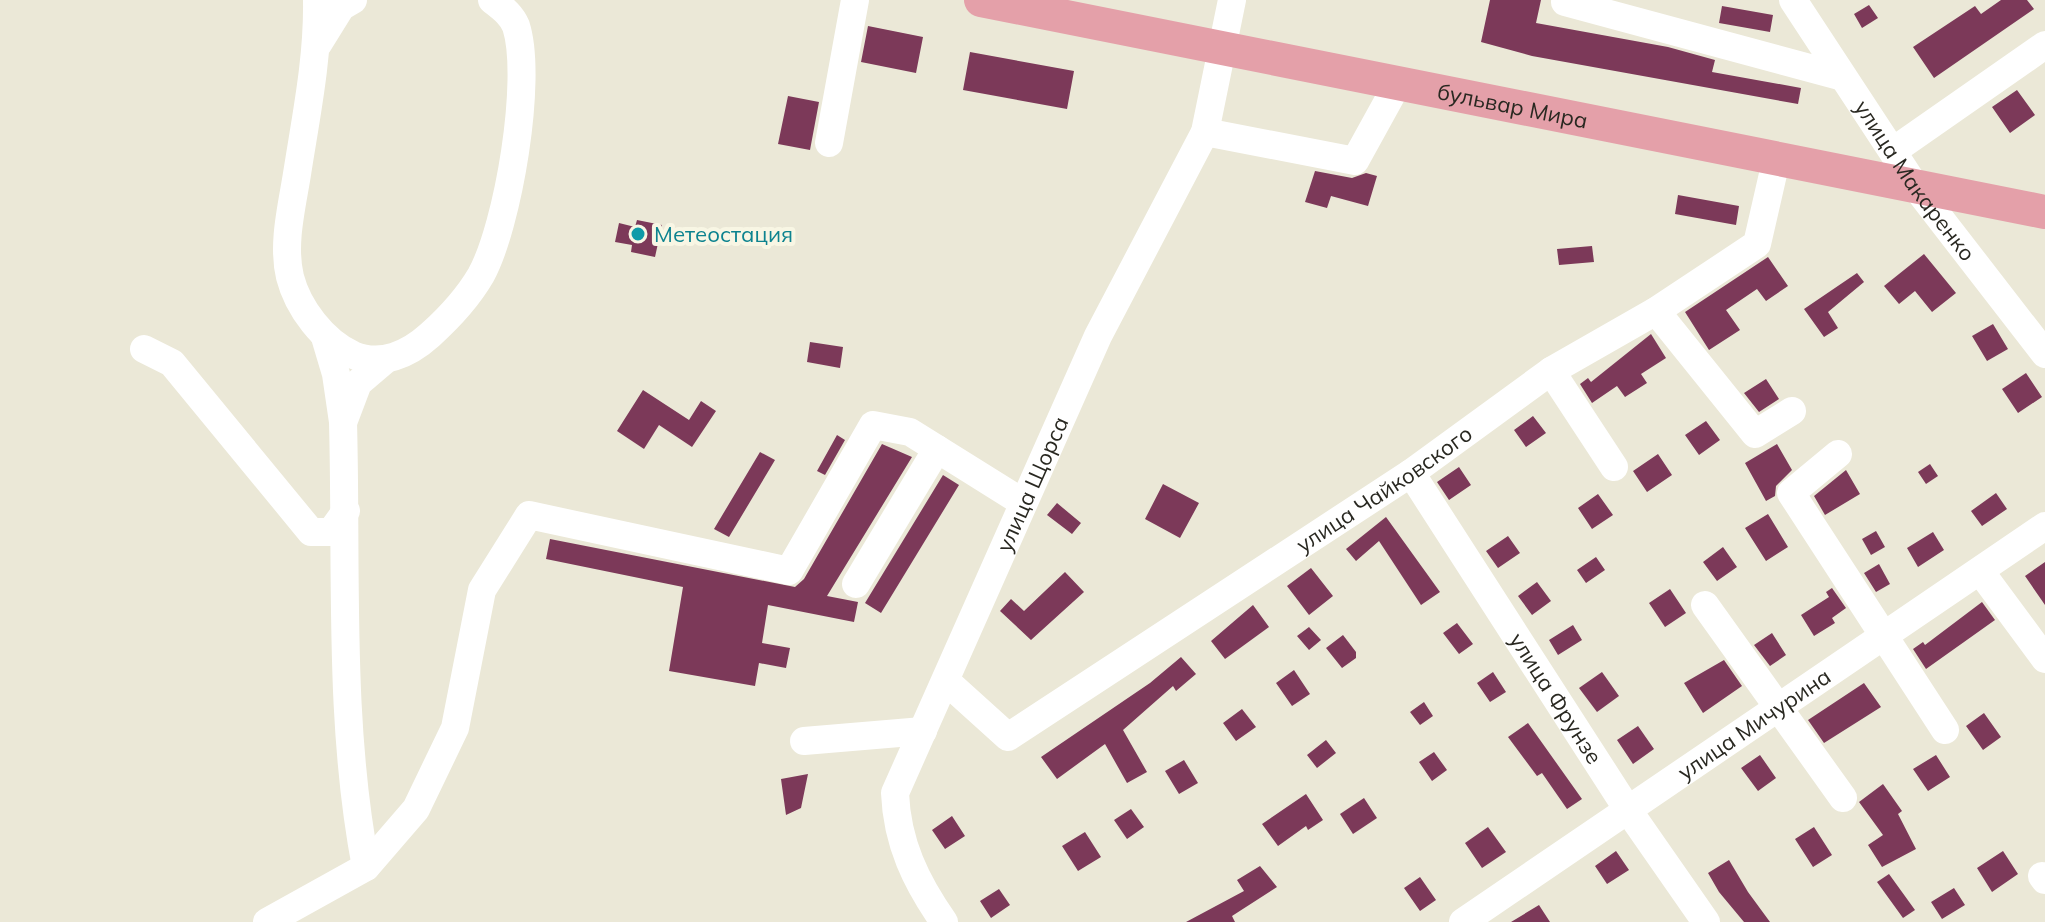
<svg xmlns="http://www.w3.org/2000/svg" width="2045" height="922" font-family="Mulish,sans-serif">
	<style>
		.building { fill: #7c3959 }
		.lines { fill: none; stroke-linecap: round; stroke-linejoin: round }
		.minor { stroke: #fff; stroke-width: 28 }
		.major { stroke: #e4a0a9; stroke-width: 34 }
		.culture-dot { fill: #0f9aa8; stroke: #f8f6e4; stroke-width: 3 }
		.labels { text-anchor: middle; dominant-baseline: central; stroke-width: 8; stroke-linejoin: round; paint-order: stroke }
		.street-label { font-size: 22px; fill: #292821; stroke: #f8f6e4 }
		.culture-label { font-size: 22px; fill: #0d838f; stroke: #f8f6e4; text-anchor: start }
	</style>
	<rect width="100%" height="100%" fill="#ebe8d7"/>
	<!-- building -->
	<path class="building" d="M1490,0H1541L1536,23L1668,47L1715,60L1712,72L1801,88L1798,104L1532,56L1481,42Z
		M2001,0H2027L2034,9L1934,78L1913,47L1975,6L1981,14Z
		M1869,5L1878,18L1862,28L1854,14Z
		M1722,6L1773,15L1770,32L1719,23Z
		M868,26L923,37L916,73L861,62Z
		M970,52L1074,71L1067,109L963,90Z
		M2017,90L2035,115L2010,133L1992,107Z
		M788,96L819,102L810,150L778,144Z
		M1315,171L1352,178L1366,173L1377,176L1368,206L1331,196L1327,208L1305,202Z
		M1678,195L1739,206L1736,225L1675,214Z
		M637,220L662,225L655,257L631,252L632,245L615,242L619,223L635,227Z
		M1592,246L1594,262L1559,265L1557,249Z
		M1924,254L1956,293L1932,312L1915,291L1899,304L1884,286Z
		M1768,257L1788,286L1766,301L1757,289L1726,310L1740,330L1709,350L1685,312Z
		M1857,273L1864,282L1828,312L1838,328L1824,337L1804,309Z
		M1993,324L2008,349L1987,361L1972,336Z
		M1651,334L1666,358L1641,374L1647,383L1625,397L1617,386L1592,403L1580,384L1588,378L1591,382Z
		M810,342L843,347L840,368L807,362Z
		M2026,373L2042,397L2018,413L2002,389Z
		M1766,379L1779,399L1759,412L1744,393Z
		M643,390L689,420L701,401L716,411L692,447L659,425L644,449L617,431Z
		M1533,416L1546,433L1526,447L1514,430Z
		M1706,421L1720,440L1699,455L1685,435Z
		M837,435L845,440L825,475L817,471Z
		M882,444L912,457L827,596L858,602L854,622L768,605L762,643L790,648L786,668L759,663L755,686L669,671L683,587L546,559L550,539L795,587L804,579Z
		M1777,444L1792,470L1776,486L1775,496L1766,501L1745,463Z
		M760,452L775,460L729,537L714,529Z
		M1658,454L1672,475L1647,492L1633,471Z
		M1930,464L1938,476L1926,484L1918,472Z
		M1459,467L1471,485L1449,500L1437,482Z
		M1846,470L1860,494L1825,515L1814,496Z
		M943,475L959,485L881,613L865,603Z
		M1163,484L1199,503L1180,538L1145,519Z
		M1996,493L2007,509L1982,526L1971,511Z
		M1598,494L1613,515L1592,529L1578,508Z
		M1057,503L1081,523L1072,534L1047,515Z
		M1768,514L1788,547L1766,561L1745,528Z
		M1386,517L1440,592L1421,605L1379,541L1356,561L1346,549Z
		M1876,531L1885,547L1871,555L1862,539Z
		M1933,532L1944,550L1918,567L1907,548Z
		M1508,536L1520,553L1498,568L1486,551Z
		M1723,547L1737,567L1717,581L1703,562Z
		M1596,557L1605,570L1586,583L1577,570Z
		M2045,562V605L2025,576Z
		M1879,564L1890,584L1876,592L1864,573Z
		M1311,568L1333,596L1309,615L1287,586Z
		M1065,572L1084,592L1031,640L1000,611L1011,599L1024,611Z
		M1537,582L1551,601L1532,615L1518,596Z
		M1832,588L1846,608L1832,618L1835,623L1814,636L1801,615L1829,597L1826,592Z
		M1670,589L1686,613L1665,627L1649,603Z
		M1982,602L1995,620L1926,669L1913,649L1923,642L1925,645Z
		M1253,605L1269,627L1225,659L1211,641Z
		M1457,623L1473,644L1459,654L1443,633Z
		M1573,625L1582,640L1558,655L1549,640Z
		M1309,627L1321,640L1309,650L1297,636Z
		M1772,633L1786,655L1770,666L1754,645Z
		M1343,635L1356,652V658L1342,668L1326,648Z
		M1181,657L1196,674L1176,691L1173,686L1123,730L1147,772L1127,783L1105,744L1057,779L1041,757L1150,683Z
		M1724,660L1742,686L1703,713L1684,683Z
		M1294,670L1310,694L1292,706L1276,683Z
		M1493,672L1506,692L1490,702L1477,683Z
		M1602,672L1619,696L1597,712L1579,688Z
		M1864,683L1881,707L1824,743L1808,720Z
		M1424,702L1433,716L1420,725L1410,712Z
		M1242,709L1256,727L1236,741L1223,723Z
		M1984,713L2001,737L1983,750L1966,726Z
		M1528,723L1582,799L1567,809L1542,773L1537,776L1508,737Z
		M1638,726L1654,749L1633,764L1617,740Z
		M1326,740L1336,753L1317,768L1307,755Z
		M1434,752L1447,770L1432,781L1419,762Z
		M1760,755L1776,778L1758,791L1741,768Z
		M1936,755L1950,777L1928,791L1913,769Z
		M1184,760L1198,783L1179,794L1165,771Z
		M808,774L801,808L786,815L781,779Z
		M1883,784L1902,811L1898,814L1916,849L1882,867L1868,845L1883,835L1859,802Z
		M1306,794L1323,820L1308,830L1306,826L1278,846L1262,824Z
		M1364,798L1377,818L1353,834L1340,814Z
		M1131,809L1144,827L1127,839L1114,820Z
		M952,816L965,836L945,849L932,830Z
		M1488,827L1506,852L1482,868L1465,843Z
		M1814,827L1832,855L1813,867L1795,839Z
		M1085,832L1101,857L1078,871L1062,846Z
		M1616,851L1629,870L1607,884L1595,866Z
		M2003,851L2018,874L1992,892L1977,868Z
		M1729,860L1748,892L1770,922H1744L1719,892L1708,873Z
		M1260,866L1277,887L1232,916L1235,922H1186L1244,891L1237,880Z
		M1889,874L1915,910L1903,918L1877,882Z
		M1420,877L1436,900L1420,911L1404,888Z
		M1954,888L1965,905L1942,919L1931,902Z
		M999,889L1010,905L991,918L980,901Z
		M1539,905L1550,922H1511Z"/>
	<g class="lines">
		<!-- minor -->
		<g class="minor">
			<path d="M317,0C318,59 306,116 297,174C292,206 282,244 290,277C298,308 323,341 353,355C381,367 409,354 430,335C450,317 467,299 481,275C508,226 533,79 516,26C511,14 502,8 492,0"/>
			<path id="s1" d="M1793,0L1915,186L2045,354"/>
			<path d="M1565,2L1843,77"/>
			<path d="M318,44L341,7L353,0"/>
			<path d="M1205,132L1355,161L1398,83"/>
			<path d="M829,143L855,0"/>
			<path d="M1893,151L2045,45"/>
			<path d="M1656,311L1755,434L1792,411"/>
			<path d="M325,337L336,374L343,422C347,569 338,722 366,867"/>
			<path d="M144,349L172,363L311,532H331L346,511"/>
			<path d="M1551,371L1614,467"/>
			<path d="M344,420L358,383L385,360"/>
			<path d="M1838,454L1791,493L1945,730"/>
			<path id="s2" d="M1411,473L1628,810L1706,922"/>
			<path d="M1980,571L2045,659"/>
			<path d="M856,584L937,449"/>
			<path d="M1705,605L1843,798"/>
			<path id="s3" d="M946,681L1008,737L1411,473L1551,371L1656,311L1757,244L1776,161"/>
			<path d="M804,741L923,731"/>
			<path d="M2042,876L2045,880"/>
			<path d="M267,922L366,867L416,809L455,728L482,590L529,515L789,571L873,425L910,432L1022,502"/>
			<path id="s4" d="M944,922C916,882 897,843 895,793L1098,336L1205,132L1232,0"/>
			<path id="s5" d="M1463,922L2045,526"/>
		</g>
		<!-- major -->
		<path class="major" id="s6" d="M981,0L2045,212"/>
	</g>
	<!-- markers -->
	<circle class="culture-dot" cx="638" cy="234" r="8"/>
	<g class="labels">
		<!-- street labels -->
		<g class="street-label">
			<text stroke="none"><textPath href="#s6" startOffset="542">бульвар Мира</textPath></text>
			<text stroke="none"><textPath href="#s1" startOffset="218">улица Макаренко</textPath></text>
			<text stroke="none"><textPath href="#s4" startOffset="478">улица Щорса</textPath></text>
			<text stroke="none"><textPath href="#s3" startOffset="534">улица Чайковского</textPath></text>
			<text stroke="none"><textPath href="#s2" startOffset="268">улица Фрунзе</textPath></text>
			<text stroke="none"><textPath href="#s5" startOffset="352">улица Мичурина</textPath></text>
		</g>
		<!-- culture labels -->
		<g class="culture-label">
			<text x="654" y="234">Метеостация</text>
		</g>
	</g>
</svg>
